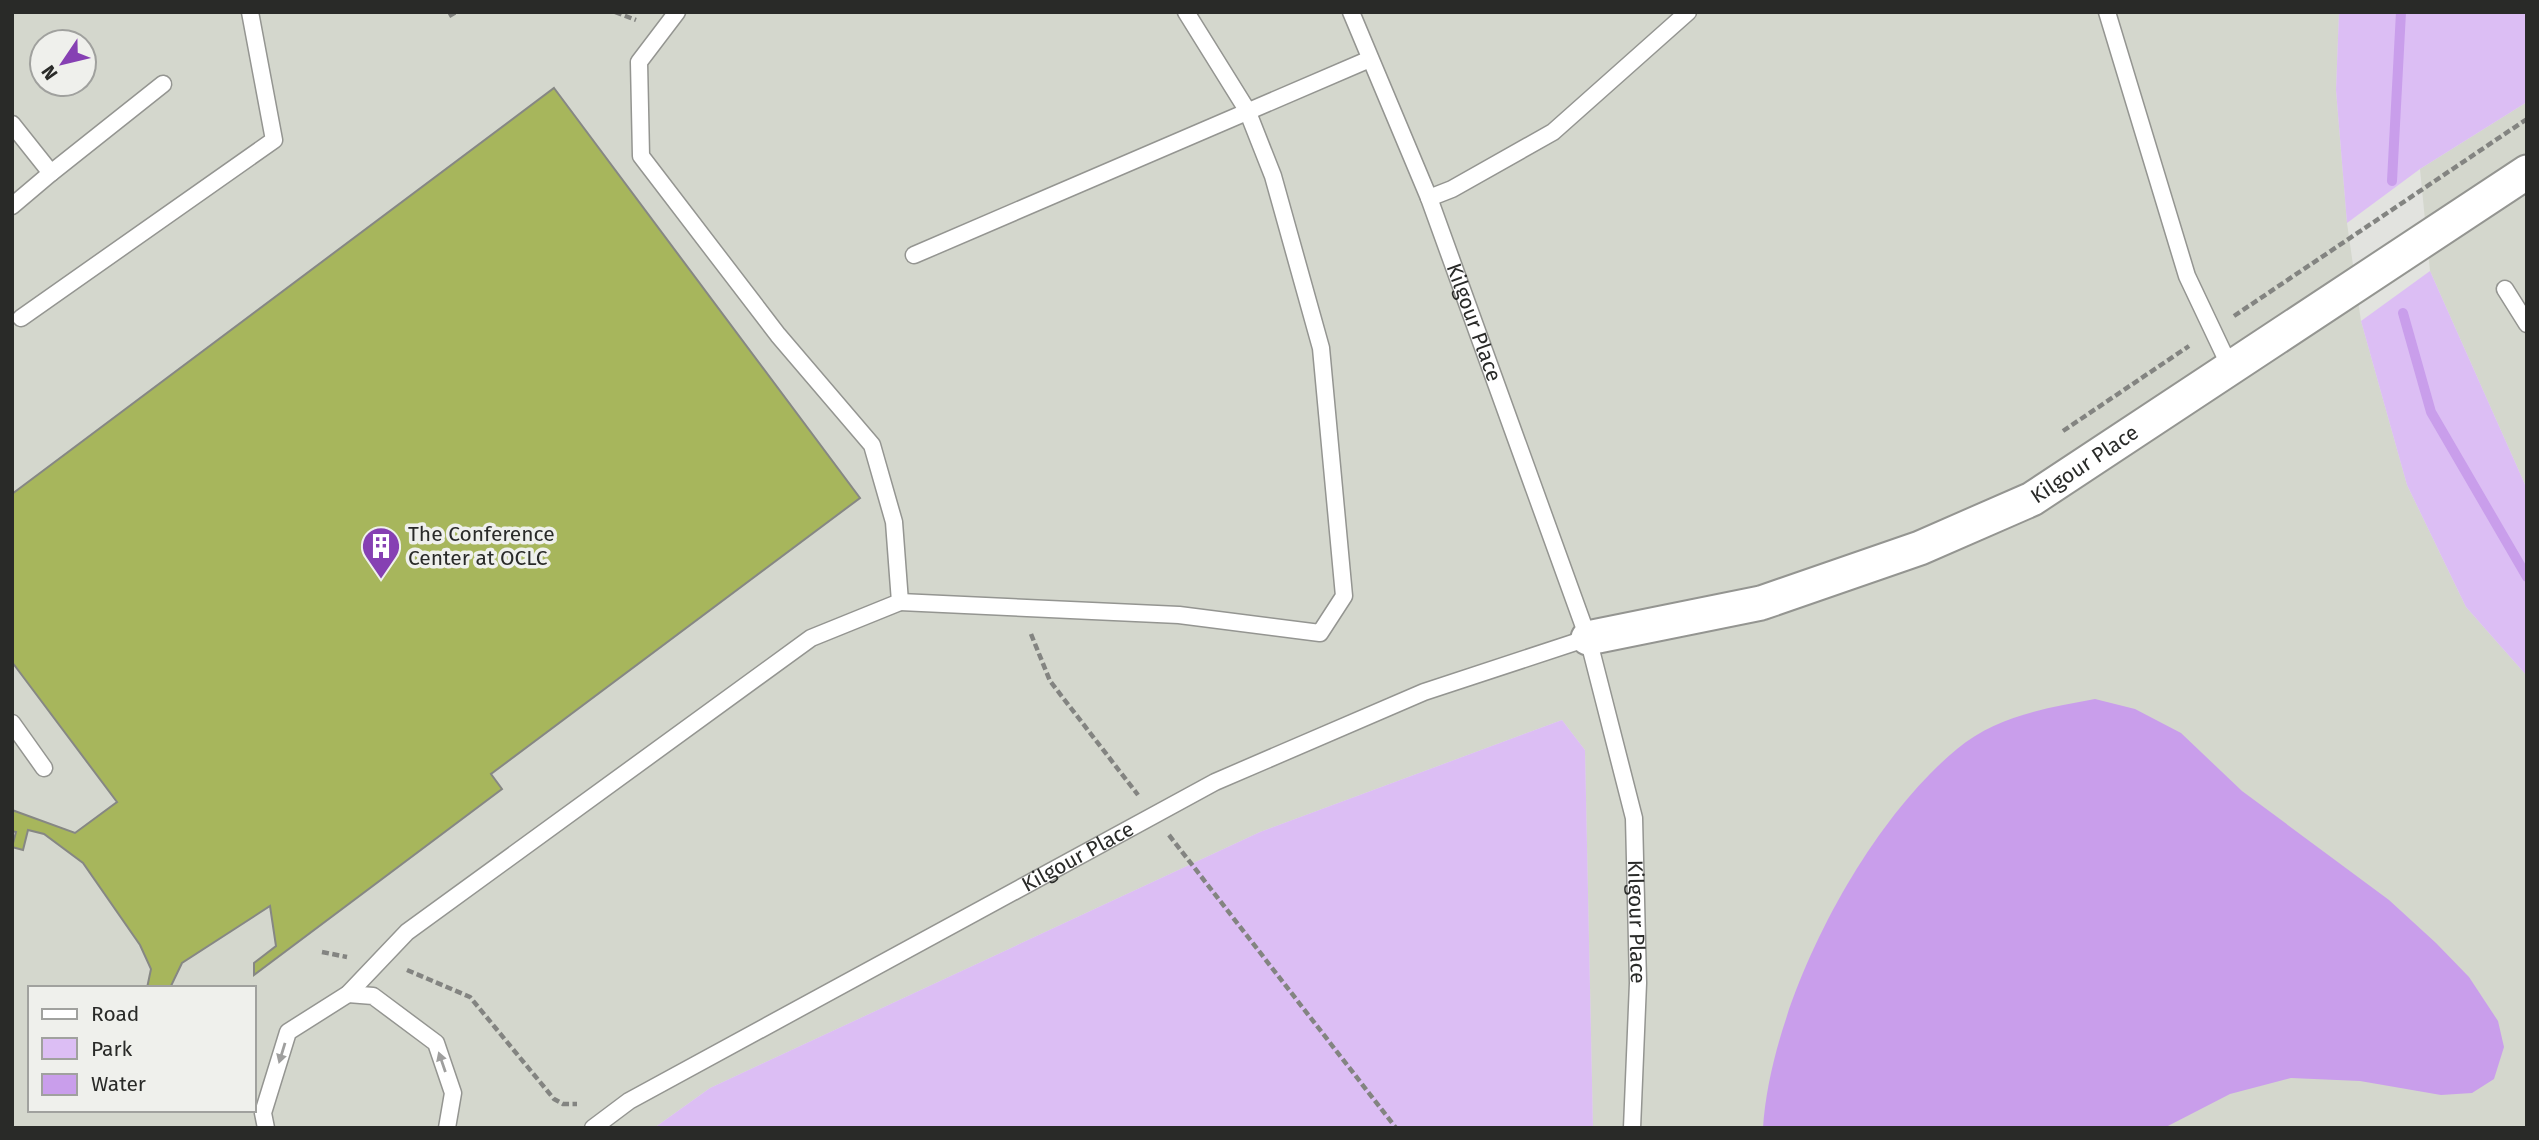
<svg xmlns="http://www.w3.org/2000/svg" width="2539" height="1140" font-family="'Fira Sans',sans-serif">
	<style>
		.built { fill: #d4d7cd; fill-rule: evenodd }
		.green { fill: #dcbef4 }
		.water { fill: #c99eeb }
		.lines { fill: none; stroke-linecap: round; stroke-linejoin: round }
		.stream { stroke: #c99eeb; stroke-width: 10 }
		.building { fill: #a7b65c; stroke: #868784; stroke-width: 2 }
		.lane-casing { stroke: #949591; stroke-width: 19 }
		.street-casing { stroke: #949591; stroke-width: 37 }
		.path { stroke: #838481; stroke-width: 4.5; stroke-dasharray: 7 3.5; stroke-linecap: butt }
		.lane { stroke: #fff; stroke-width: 16 }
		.street { stroke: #fff; stroke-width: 33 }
		.oneway { fill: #9f9f9e }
		.labels { text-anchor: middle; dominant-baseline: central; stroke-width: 7; stroke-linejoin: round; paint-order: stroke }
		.street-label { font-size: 21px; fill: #292a28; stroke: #eff0ec }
		.poi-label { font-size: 21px; fill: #292a28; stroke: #eff0ec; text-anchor: start }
	</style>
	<rect width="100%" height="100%" fill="#e2e3df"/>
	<!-- built -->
	<path class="built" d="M12,12H2339L2336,90L2347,223L2361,321L2407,485L2466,607L2527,676V1128H1593L1585,750L1562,720L1260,832L710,1088L654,1128H12ZM42,42H84V84H42ZM30,988H254V1110H30Z
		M2527,102V489L2430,271L2420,169Z"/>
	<!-- green -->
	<path class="green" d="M2339,12H2527V102L2420,169L2347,223L2336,90Z
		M2430,271L2527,489V676L2466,607L2407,485L2361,321Z
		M1562,720L1585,750L1593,1128H654L710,1088L1260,832Z"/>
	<!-- water -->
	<path class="water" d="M2095,699L2135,709L2181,733L2242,791L2389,900L2436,943L2469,977L2498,1021L2504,1047L2494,1079L2472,1093L2441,1095L2360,1081L2291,1078L2230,1094L2164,1128H1763C1771,1004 1861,828 1957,749C1996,716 2046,708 2095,699Z"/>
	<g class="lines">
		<!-- stream -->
		<path class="stream" d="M2392,181L2401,12
			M2403,313L2431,412L2527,577"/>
	</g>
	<!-- building -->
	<path class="building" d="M554,88L860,498L491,774L502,789L254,975V963L276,946L270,906L182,963L170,988H147L151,969L140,945L83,863L44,834L28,830L23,850L12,847L16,832L12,831V810L75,833L117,802L12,662V494Z"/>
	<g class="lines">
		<!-- lane casing -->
		<g class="lane-casing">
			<g id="lane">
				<path id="s1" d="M1351,12L1429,198L1588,638L1634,818L1638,983L1632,1128"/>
				<path d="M2107,12L2187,276L2231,369"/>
				<path d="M12,124L51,173L12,206"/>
				<path d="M51,173L163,84"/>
				<path d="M1429,198L1452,189L1553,132L1688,12"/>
				<path d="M914,255L1370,59"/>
				<path d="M2505,289L2527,324"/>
				<path d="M21,318L274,140L250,12"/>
				<path d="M900,602L1179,615L1320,633L1344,596L1321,348L1273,176L1247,110L1186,12"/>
				<path d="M12,723L44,768"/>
				<path d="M348,994L373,996L436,1043L453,1093L447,1128"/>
				<path d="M266,1128L263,1113L288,1032L348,994L407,932L811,638L900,602L894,522L872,445L778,335L641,156L639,62L677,12"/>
				<path id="s2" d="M593,1128L629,1101L1215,782L1424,692L1588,638"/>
			</g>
		</g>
		<!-- street casing -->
		<g class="street-casing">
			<g id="street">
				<path id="s3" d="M1588,638L1761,603L1920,548L2032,499L2527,172"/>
			</g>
		</g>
		<!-- path -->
		<path class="path" d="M615,12L636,20
			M449,16L456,12
			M2234,316L2527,119
			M2063,431L2189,346
			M1031,634L1050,681L1138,795
			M1169,835L1396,1128
			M322,952L347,957
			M407,970L470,997L554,1099L563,1104H577"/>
		<!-- lane -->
		<use href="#lane" class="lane"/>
		<!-- street -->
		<use href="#street" class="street"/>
	</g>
	<!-- one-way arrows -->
	<defs><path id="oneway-solid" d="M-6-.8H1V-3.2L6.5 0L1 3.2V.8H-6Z" transform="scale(1.75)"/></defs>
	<g class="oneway">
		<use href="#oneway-solid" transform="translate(282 1053) rotate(107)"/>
		<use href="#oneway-solid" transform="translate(442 1062) rotate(-109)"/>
	</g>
	<!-- icons -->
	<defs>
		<g id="building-pin" transform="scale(2.0125)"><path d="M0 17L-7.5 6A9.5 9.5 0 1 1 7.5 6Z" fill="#8640b3" stroke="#eff0ec"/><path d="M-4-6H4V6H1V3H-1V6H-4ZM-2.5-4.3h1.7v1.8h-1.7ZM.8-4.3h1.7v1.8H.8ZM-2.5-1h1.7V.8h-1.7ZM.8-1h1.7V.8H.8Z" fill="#fff"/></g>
	</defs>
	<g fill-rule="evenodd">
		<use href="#building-pin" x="381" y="546"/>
	</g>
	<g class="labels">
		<!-- street labels -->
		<g class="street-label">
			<text stroke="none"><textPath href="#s1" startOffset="334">Kilgour Place</textPath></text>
			<text stroke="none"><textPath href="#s3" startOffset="530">Kilgour Place</textPath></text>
			<text stroke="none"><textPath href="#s2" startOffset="556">Kilgour Place</textPath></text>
			<text stroke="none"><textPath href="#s1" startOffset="959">Kilgour Place</textPath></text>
		</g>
		<!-- poi labels -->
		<g class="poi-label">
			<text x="408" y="534">The Conference<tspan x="408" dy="24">Center at OCLC</tspan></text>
		</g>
	</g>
	<!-- border -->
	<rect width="2539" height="1140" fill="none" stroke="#292a28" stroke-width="28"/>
	<!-- legend -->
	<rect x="28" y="986" width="228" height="126" fill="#eff0ec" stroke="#a0a19e" stroke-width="2"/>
	<rect x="42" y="1009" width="35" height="10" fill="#ffffff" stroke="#a0a19e" stroke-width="2"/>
	<text x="91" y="1021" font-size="21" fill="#292a28">Road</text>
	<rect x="42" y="1038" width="35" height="21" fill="#dcbef4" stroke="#a0a19e" stroke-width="2"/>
	<text x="91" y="1056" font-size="21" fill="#292a28">Park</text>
	<rect x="42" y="1074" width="35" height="21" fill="#c99eeb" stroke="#a0a19e" stroke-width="2"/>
	<text x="91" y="1091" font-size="21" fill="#292a28">Water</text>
	<!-- north arrow -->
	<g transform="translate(63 63) rotate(235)"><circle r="33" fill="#eff0ec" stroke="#a0a19e" stroke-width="2"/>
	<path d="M0-5L12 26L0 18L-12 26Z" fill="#8640b3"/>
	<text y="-10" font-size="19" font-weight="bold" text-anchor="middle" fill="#292a28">N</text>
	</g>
</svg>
